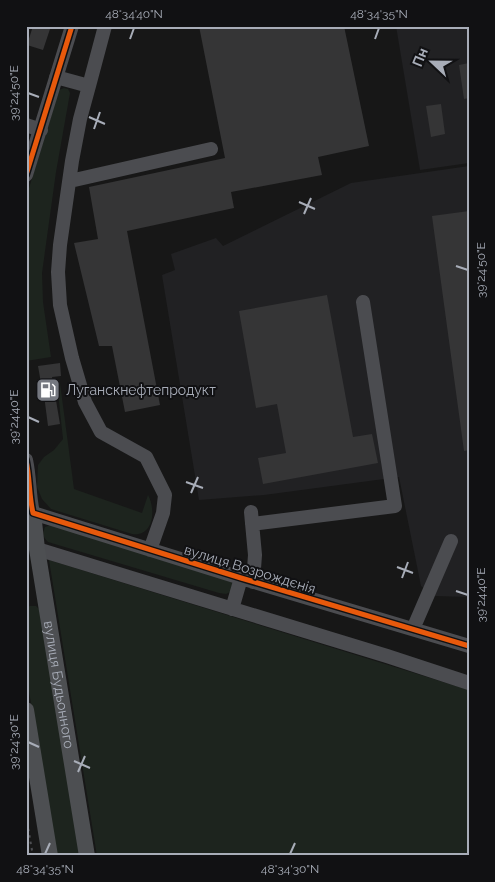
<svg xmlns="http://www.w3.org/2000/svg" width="495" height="882" font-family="Raleway,sans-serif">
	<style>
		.built { fill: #212123 }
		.green { fill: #1d241e }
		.building { fill: #353536 }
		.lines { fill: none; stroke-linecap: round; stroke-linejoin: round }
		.path { stroke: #4d4e52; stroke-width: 2; stroke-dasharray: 2.5 4; stroke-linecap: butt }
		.minor { stroke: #4b4c50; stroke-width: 14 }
		.major { stroke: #4d4f52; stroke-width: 16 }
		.cycleway-casing { stroke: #111113; stroke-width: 8 }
		.cycleway { stroke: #e8590c; stroke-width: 5 }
		.ticks { fill: none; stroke: #a8adb8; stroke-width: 2 }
		.labels { text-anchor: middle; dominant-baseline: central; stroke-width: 4; stroke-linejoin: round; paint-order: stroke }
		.poi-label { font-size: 14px; fill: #a8adb8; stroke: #111113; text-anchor: start }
		.street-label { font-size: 14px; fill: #a8adb8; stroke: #111113 }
		.neatline { fill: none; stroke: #a8adb8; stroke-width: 2 }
		.ticks-label { font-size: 12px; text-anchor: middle; fill: #a8adb8 }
	</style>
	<rect width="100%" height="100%" fill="#171717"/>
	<!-- built -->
	<path class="built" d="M396,26H469V163L420,170Z
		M469,166V597L435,596L421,586L399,477L264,495L199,500L162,275L175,270L171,254L216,238L223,246L351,183Z"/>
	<!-- green -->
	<path class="green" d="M64,88L68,89L70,93L56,172L42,273L43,302L51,357L26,361V198L59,90Z
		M60,383L74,489L142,513L148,495C156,509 154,537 132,534L51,509L42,499L37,487L38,465L44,457L54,450L63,439L57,384Z
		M51,525L231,580L233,587L230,592L226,594L219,593L48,542C43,537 42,534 45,527Z
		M49,560L469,690V856H97Z
		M30,606H36L42,612L81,856H56L26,673V607Z"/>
	<!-- building -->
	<path class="building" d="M33,26H51L43,50L27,45Z
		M199,26H344L369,146L318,157L322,175L231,192L234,208L127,231L160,405L125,412L112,346H99L74,243L98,239L89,187L225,158Z
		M469,63V98L464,99L459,65Z
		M441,104L445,134L431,137L426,106Z
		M469,211V450L464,451L432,216Z
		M327,295L353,437L372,434L378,463L263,484L258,458L286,453L277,404L256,408L239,311Z
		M60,363L61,376L52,377L60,424L48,426L44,395H43L38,366Z"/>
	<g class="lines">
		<!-- path -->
		<path class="path" d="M26,816L33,856"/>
		<!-- minor -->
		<path class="minor" d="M56,77L89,86L80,119L72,161L60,245L58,272L60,305L72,358L85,402L101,432L146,457L165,495L163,513L150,550
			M89,86L105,26
			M26,125L41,130
			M26,175L72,26
			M70,181L211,149
			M26,460C30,478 29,496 33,513L241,578L469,646
			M251,512L255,555L253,582
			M252,524L395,506L363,302
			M37,549L387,656L469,683
			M232,609L241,578
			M413,629L451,541"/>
		<!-- major -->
		<g class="major">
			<path id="s1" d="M26,511L33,513L37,549L87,856"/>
			<path d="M26,710L50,856"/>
		</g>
		<!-- cycleway casing -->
		<g class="cycleway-casing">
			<path id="cycleway" d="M26,175L72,26
				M26,460C30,478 29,496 33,513L241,578L469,646"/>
		</g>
		<!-- cycleway -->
		<use href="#cycleway" class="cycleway"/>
	</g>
	<!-- ticks -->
	<path class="ticks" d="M130,39L134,28M375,39L379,28M28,93L39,97M89,117L105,124M94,129L100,112M299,202L315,209M304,214L311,198M456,266L468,270M28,417L39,422M186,482L203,488M191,493L198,477M397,567L413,573M402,578L408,562M456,591L468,595M28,742L39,747M74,761L90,768M78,772L85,756M45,854L50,843M290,854L295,843"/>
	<!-- icons -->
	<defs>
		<g id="fuel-square" transform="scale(1.25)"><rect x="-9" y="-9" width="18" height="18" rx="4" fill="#757880" stroke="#111113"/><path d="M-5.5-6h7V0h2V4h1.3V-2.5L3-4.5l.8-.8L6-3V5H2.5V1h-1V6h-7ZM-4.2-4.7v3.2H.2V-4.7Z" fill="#fff"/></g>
	</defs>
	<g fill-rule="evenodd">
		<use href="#fuel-square" x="48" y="390"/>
	</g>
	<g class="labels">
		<!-- poi labels -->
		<g class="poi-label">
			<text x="66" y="390">Луганскнефтепродукт</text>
		</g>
		<!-- street labels -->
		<g class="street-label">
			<text transform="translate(250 569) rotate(17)">вулиця Возрождєнія</text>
			<text stroke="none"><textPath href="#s1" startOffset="181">вулиця Будьонного</textPath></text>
		</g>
	</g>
	<!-- border -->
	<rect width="495" height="882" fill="none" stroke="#111113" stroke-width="55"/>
	<!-- north arrow -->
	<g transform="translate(432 62) rotate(292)" stroke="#111113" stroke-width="4" paint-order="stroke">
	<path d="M0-4L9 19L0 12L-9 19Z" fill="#a8adb8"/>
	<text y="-8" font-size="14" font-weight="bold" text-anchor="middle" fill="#a8adb8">Пн</text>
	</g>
	<rect x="28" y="28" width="440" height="826" class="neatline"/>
	<g class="ticks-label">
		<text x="134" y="18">48°34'40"N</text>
		<text x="379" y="18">48°34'35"N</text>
		<text transform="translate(14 93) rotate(-90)" y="4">39°24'50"E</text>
		<text transform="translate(481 270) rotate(-90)" y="4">39°24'50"E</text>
		<text transform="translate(14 417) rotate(-90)" y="4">39°24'40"E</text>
		<text transform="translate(481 595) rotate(-90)" y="4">39°24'40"E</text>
		<text transform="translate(14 742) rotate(-90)" y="4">39°24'30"E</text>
		<text x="45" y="873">48°34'35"N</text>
		<text x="290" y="873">48°34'30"N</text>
	</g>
</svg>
